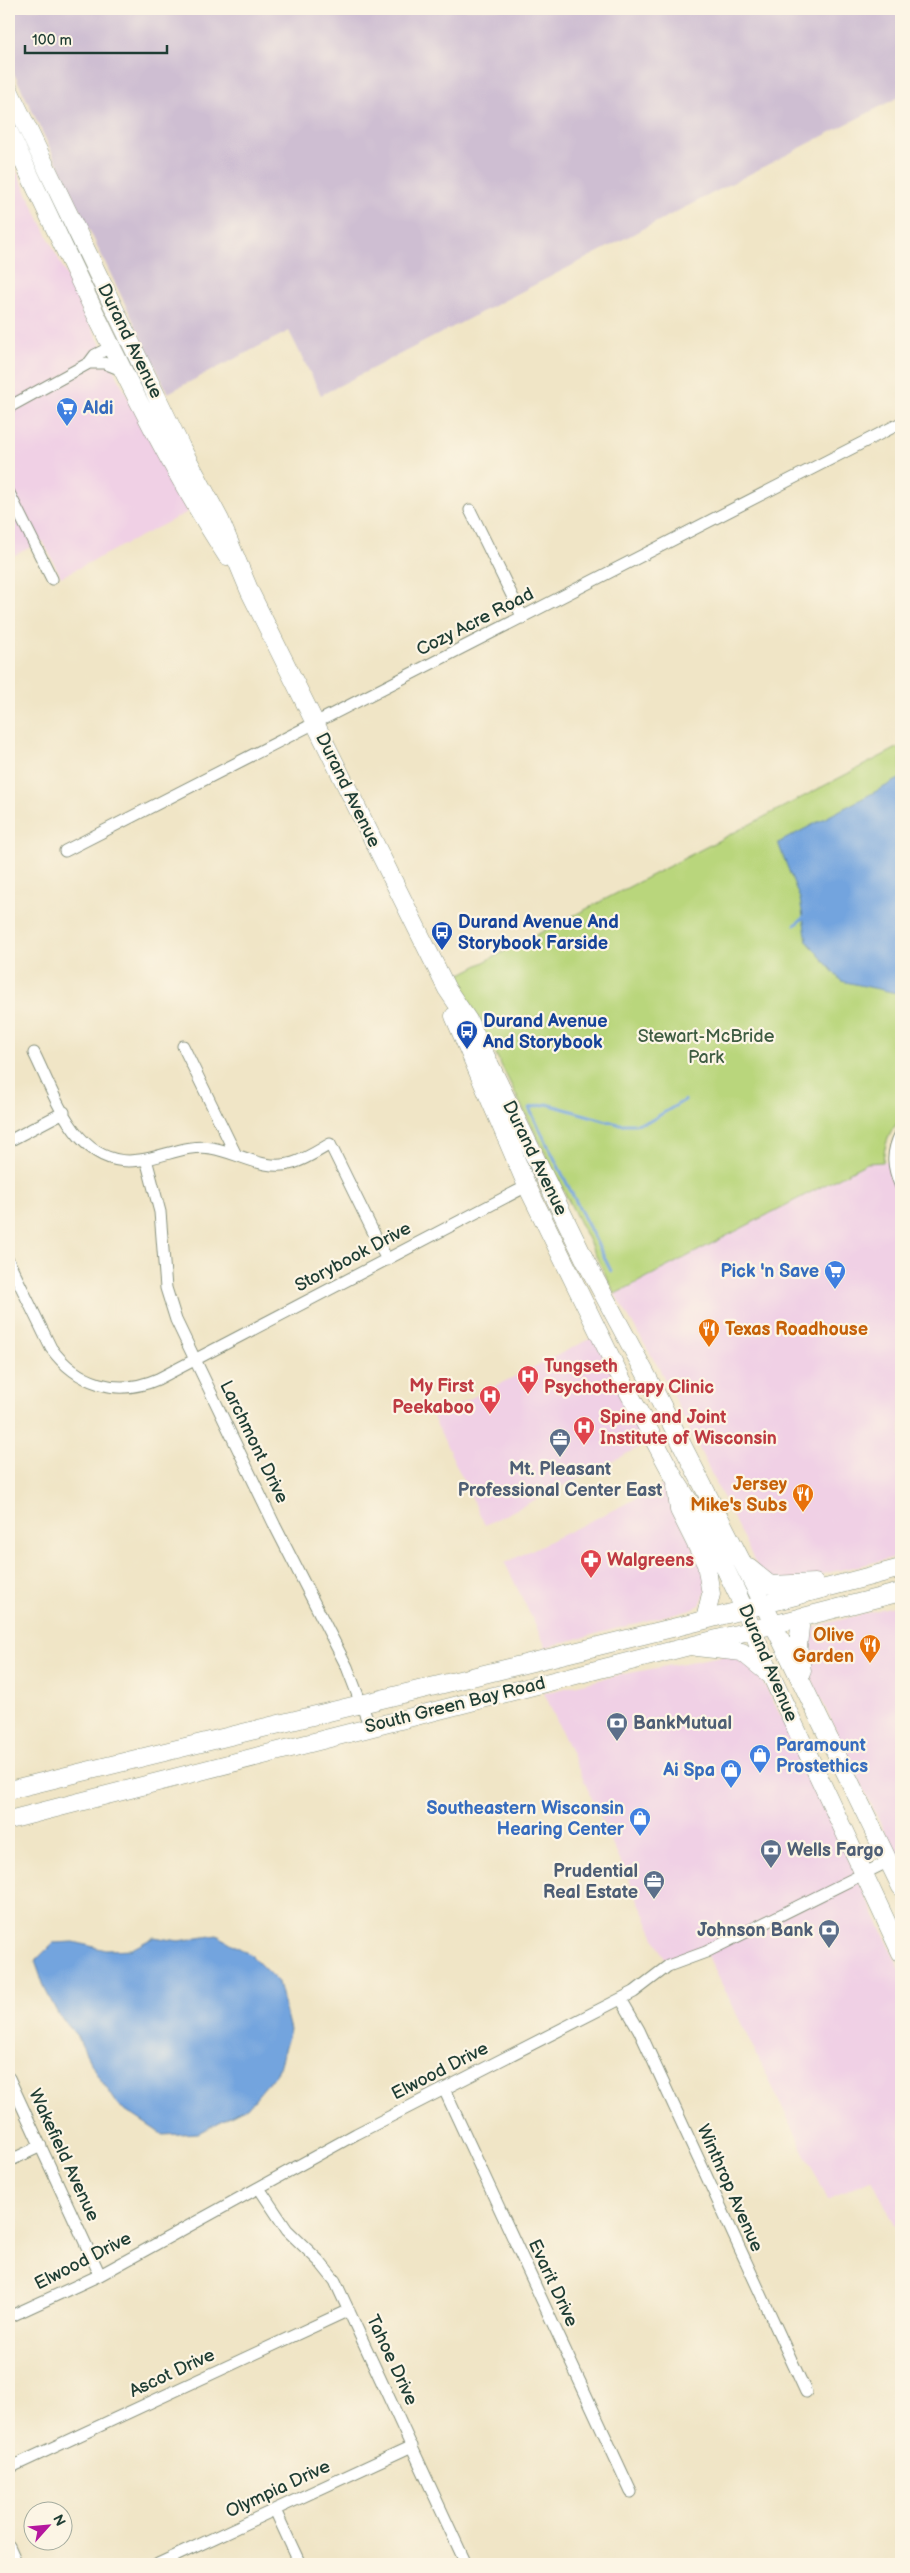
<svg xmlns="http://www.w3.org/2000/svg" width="910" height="2573" font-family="'Balsamiq Sans',sans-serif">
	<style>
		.built { fill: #f0d0e5 }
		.industrial { fill: #cebed2 }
		.green { fill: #b9d67c; stroke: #6c8a58 }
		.water { fill: #73a4de; stroke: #497089 }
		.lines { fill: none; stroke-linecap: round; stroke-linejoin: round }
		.stream { stroke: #73a4de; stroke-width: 3 }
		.minor-casing { stroke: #88917d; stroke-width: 13 }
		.primary-casing { stroke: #88917d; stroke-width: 19 }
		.minor { stroke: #fff; stroke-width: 11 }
		.primary { stroke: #fff; stroke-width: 18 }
		.labels { text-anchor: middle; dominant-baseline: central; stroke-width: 4.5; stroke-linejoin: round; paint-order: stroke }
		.street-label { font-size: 18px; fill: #1f3d34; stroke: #fcf5e5 }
		.shop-label { font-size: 18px; font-weight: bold; fill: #366cbe; stroke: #fcf5e5; text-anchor: end }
		.transit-label { font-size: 18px; font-weight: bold; fill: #164399; stroke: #fcf5e5; text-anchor: start }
		.park-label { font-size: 18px; fill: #3e5c42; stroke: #fcf5e5 }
		.food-label { font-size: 18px; font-weight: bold; fill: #c56008; stroke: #fcf5e5; text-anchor: end }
		.health-label { font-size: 18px; font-weight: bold; fill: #be3a42; stroke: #fcf5e5; text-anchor: start }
		.service-label { font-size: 18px; font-weight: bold; fill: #4e5e75; stroke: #fcf5e5; text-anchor: start }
	</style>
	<rect width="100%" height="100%" fill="#fcf5e5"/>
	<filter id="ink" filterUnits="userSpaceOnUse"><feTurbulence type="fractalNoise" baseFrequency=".02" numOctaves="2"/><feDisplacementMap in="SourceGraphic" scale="10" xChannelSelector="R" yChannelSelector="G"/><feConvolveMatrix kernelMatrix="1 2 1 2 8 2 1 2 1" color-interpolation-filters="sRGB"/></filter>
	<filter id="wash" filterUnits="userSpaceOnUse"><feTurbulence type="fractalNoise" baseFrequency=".0096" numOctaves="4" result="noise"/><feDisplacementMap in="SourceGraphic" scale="20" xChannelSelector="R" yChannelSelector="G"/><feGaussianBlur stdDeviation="1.12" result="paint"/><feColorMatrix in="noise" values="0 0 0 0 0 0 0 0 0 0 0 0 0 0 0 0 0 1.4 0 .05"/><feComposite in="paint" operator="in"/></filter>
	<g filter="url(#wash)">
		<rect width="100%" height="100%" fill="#f0e5c6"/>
		<!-- built -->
		<path class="built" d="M9,156L90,324L188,512L61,577L43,541L9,558Z
			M901,1157V1556L796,1580L774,1582L760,1572L661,1372L615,1294L867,1163L883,1162Z
			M594,1337L646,1444L485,1525L433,1417Z
			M666,1484L669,1499L703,1566L707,1589L700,1605L691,1609L546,1647L505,1563Z
			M901,1604V1867L805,1665L806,1640L812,1629L821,1625Z
			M727,1655L744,1658L758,1672L790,1734L901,1971V2238L872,2179L828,2200L706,1952L668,1966L544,1693L624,1674Z"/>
		<!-- industrial -->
		<path class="industrial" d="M9,9H901V96L321,395L289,331L168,393L9,63Z"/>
		<!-- green -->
		<path class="green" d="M901,746V1119C889,1131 884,1146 883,1162L867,1163L615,1294L457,976Z"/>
		<!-- water -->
		<path class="water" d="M901,778V994L841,981L807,941L800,899L778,843Z
			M217,1935L251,1955L278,1982L290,2030L278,2071L247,2108L198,2133L163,2135L119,2106L96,2073L77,2036L58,2014L45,1989L35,1961L53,1943L74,1942L106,1950L132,1949L154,1937L179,1941Z"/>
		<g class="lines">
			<!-- stream -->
			<path class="stream" d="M795,925L806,915
				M611,1271L529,1108L547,1104L618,1124H635L650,1121L685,1100"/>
		</g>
	</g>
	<g filter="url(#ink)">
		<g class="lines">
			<!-- minor casing -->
			<g class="minor-casing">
				<path id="minor" d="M89,363H104L124,371
					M9,407L89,363L95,355L113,346
					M9,493L52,579
					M470,510L523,618
					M65,851L901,423
					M183,1046L236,1155
					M34,1053C56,1097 77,1170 140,1160C164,1157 187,1144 211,1148C238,1152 264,1172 293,1163C306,1159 318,1151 330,1144L387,1260
					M901,1133C891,1153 892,1166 901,1187
					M9,1141L64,1112
					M146,1159L160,1212L166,1288L176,1320L275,1526L347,1667L370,1727
					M9,1262L51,1348C77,1384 117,1397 158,1379L527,1186
					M621,1999L639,2030L806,2392
					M9,2078L100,2275
					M444,2089L631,2492
					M9,2161L41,2146
					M259,2188L287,2230L319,2261L335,2281L466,2564
					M9,2317L100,2275L356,2134L634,1992L668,1966L706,1952L889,1861
					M9,2468L349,2310
					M275,2510L300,2564
					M9,2546L17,2564
					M158,2564L412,2446"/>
			</g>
			<!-- primary casing -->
			<g class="primary-casing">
				<path id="primary" d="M9,90L181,447L220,520L250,592L447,989L468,1020L586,1262L648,1378L764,1605L901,1887
					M9,132C77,272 142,425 227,556
					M454,1016L527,1186L622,1380L675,1479L703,1523L738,1595L771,1675L901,1953
					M676,1486L679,1510L706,1564L711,1594L705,1620
					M749,1568L770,1585L815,1583
					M801,1617L798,1646L802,1671
					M696,1647L742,1652L769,1674
					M9,1790L705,1620L901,1568
					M9,1820L901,1592"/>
			</g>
			<!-- minor -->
			<use href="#minor" class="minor"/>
			<!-- primary -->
			<use href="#primary" class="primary"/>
		</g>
	</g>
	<!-- icons -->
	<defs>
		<g id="supermarket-pin" transform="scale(1.125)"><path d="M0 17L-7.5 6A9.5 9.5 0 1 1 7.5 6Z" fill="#3f7fe0" stroke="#fcf5e5"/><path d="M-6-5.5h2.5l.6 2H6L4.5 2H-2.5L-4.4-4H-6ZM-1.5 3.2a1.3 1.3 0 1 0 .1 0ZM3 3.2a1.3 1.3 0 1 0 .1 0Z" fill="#fff"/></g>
		<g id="bus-pin" transform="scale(1.125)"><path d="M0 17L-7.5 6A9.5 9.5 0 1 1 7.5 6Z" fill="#1a4fb4" stroke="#fcf5e5"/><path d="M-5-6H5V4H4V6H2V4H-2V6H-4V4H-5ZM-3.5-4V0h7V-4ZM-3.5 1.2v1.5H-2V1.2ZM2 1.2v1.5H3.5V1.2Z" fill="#fff"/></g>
		<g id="restaurant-pin" transform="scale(1.125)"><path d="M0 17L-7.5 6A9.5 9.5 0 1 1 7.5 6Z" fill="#e8710a" stroke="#fcf5e5"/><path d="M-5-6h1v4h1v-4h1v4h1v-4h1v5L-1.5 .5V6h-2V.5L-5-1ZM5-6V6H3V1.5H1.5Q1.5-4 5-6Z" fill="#fff"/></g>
		<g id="hospital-pin" transform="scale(1.125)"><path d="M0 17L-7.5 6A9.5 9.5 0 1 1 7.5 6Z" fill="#e0444e" stroke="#fcf5e5"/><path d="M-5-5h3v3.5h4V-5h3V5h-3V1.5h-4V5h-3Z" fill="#fff"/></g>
		<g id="office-pin" transform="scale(1.125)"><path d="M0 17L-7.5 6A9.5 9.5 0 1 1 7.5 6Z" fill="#5c6f8a" stroke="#fcf5e5"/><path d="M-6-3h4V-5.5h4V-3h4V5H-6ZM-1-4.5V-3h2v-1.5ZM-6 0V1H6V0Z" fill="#fff"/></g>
		<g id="pharmacy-pin" transform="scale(1.125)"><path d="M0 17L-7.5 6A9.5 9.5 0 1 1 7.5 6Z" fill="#e0444e" stroke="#fcf5e5"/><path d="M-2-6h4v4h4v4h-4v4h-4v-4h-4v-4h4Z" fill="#fff"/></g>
		<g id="bank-pin" transform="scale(1.125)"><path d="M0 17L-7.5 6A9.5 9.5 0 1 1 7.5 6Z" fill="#5c6f8a" stroke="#fcf5e5"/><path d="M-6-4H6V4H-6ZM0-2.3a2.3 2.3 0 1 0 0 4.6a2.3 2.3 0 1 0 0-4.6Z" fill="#fff"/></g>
		<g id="shop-pin" transform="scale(1.125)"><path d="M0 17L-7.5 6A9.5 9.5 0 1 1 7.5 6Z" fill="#3f7fe0" stroke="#fcf5e5"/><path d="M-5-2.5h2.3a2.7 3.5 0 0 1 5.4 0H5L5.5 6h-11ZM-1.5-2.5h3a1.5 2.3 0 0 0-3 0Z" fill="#fff"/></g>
	</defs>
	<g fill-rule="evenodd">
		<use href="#supermarket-pin" x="67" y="408"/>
		<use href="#bus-pin" x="442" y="932"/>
		<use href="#bus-pin" x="467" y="1031"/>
		<use href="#supermarket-pin" x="835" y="1271"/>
		<use href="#restaurant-pin" x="709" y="1329"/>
		<use href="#hospital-pin" x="528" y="1376"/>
		<use href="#hospital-pin" x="490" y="1396"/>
		<use href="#hospital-pin" x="584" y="1427"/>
		<use href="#office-pin" x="560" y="1439"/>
		<use href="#restaurant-pin" x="803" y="1494"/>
		<use href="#pharmacy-pin" x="591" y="1560"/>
		<use href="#restaurant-pin" x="870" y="1645"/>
		<use href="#bank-pin" x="617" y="1723"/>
		<use href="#shop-pin" x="760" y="1755"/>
		<use href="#shop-pin" x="731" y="1770"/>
		<use href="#shop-pin" x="640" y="1818"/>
		<use href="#bank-pin" x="771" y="1850"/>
		<use href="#office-pin" x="654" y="1881"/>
		<use href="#bank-pin" x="829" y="1930"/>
	</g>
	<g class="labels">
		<!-- street labels -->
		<g class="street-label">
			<text transform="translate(130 341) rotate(64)">Durand Avenue</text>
			<text transform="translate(475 622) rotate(-27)">Cozy Acre Road</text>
			<text transform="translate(348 790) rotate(64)">Durand Avenue</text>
			<text transform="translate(535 1158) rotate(64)">Durand Avenue</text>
			<text transform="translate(353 1257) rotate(-28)">Storybook Drive</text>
			<text transform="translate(254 1442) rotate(64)">Larchmont Drive</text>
			<text transform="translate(768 1663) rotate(67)">Durand Avenue</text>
			<text transform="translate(455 1705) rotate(-14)">South Green Bay Road</text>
			<text transform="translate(440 2071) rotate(-27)">Elwood Drive</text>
			<text transform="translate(64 2155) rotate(65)">Wakefield Avenue</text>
			<text transform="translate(730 2188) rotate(66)">Winthrop Avenue</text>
			<text transform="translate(83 2261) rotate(-27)">Elwood Drive</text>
			<text transform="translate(553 2283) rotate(65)">Evarit Drive</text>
			<text transform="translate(392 2360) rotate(65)">Tahoe Drive</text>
			<text transform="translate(172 2373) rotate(-25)">Ascot Drive</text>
			<text transform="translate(278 2489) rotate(-25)">Olympia Drive</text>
		</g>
		<!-- shop labels -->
		<g class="shop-label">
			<text x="83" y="408" text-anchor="start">Aldi</text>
			<text x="819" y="1271">Pick 'n Save</text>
			<text x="776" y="1745" text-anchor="start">Paramount<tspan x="776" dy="21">Prostethics</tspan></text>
			<text x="715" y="1770">Ai Spa</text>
			<text x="624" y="1808">Southeastern Wisconsin<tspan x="624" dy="21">Hearing Center</tspan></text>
		</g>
		<!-- transit labels -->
		<g class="transit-label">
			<text x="458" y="922">Durand Avenue And<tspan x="458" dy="21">Storybook Farside</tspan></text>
			<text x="483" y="1021">Durand Avenue<tspan x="483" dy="21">And Storybook</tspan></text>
		</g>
		<!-- park labels -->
		<g class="park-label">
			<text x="706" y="1036">Stewart-McBride<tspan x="706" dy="21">Park</tspan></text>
		</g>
		<!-- food labels -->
		<g class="food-label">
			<text x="725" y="1329" text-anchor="start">Texas Roadhouse</text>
			<text x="787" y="1484">Jersey<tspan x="787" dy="21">Mike's Subs</tspan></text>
			<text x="854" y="1635">Olive<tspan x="854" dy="21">Garden</tspan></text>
		</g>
		<!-- health labels -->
		<g class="health-label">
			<text x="544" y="1366">Tungseth<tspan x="544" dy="21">Psychotherapy Clinic</tspan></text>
			<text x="474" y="1386" text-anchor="end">My First<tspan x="474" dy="21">Peekaboo</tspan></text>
			<text x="600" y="1417">Spine and Joint<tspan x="600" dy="21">Institute of Wisconsin</tspan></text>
			<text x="607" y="1560">Walgreens</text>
		</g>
		<!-- service labels -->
		<g class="service-label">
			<text x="560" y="1469" text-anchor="middle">Mt. Pleasant<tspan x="560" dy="21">Professional Center East</tspan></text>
			<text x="633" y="1723">BankMutual</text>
			<text x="787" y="1850">Wells Fargo</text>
			<text x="638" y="1871" text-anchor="end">Prudential<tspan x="638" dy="21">Real Estate</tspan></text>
			<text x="813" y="1930" text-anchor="end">Johnson Bank</text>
		</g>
	</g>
	<!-- margin -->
	<rect width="910" height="2573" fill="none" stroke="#fcf5e5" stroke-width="30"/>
	<!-- north arrow -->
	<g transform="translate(48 2526) rotate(63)"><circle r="24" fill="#fcf5e5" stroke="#a4ab9e"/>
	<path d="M0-4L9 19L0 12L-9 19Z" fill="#b5179e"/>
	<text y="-8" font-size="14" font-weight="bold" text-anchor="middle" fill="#1f3d34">N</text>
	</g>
	<!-- scale -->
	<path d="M25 45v8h142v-8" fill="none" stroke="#1f3d34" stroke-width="2.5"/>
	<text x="32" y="45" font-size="15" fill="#1f3d34" stroke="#fcf5e5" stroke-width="4" paint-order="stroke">100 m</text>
</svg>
